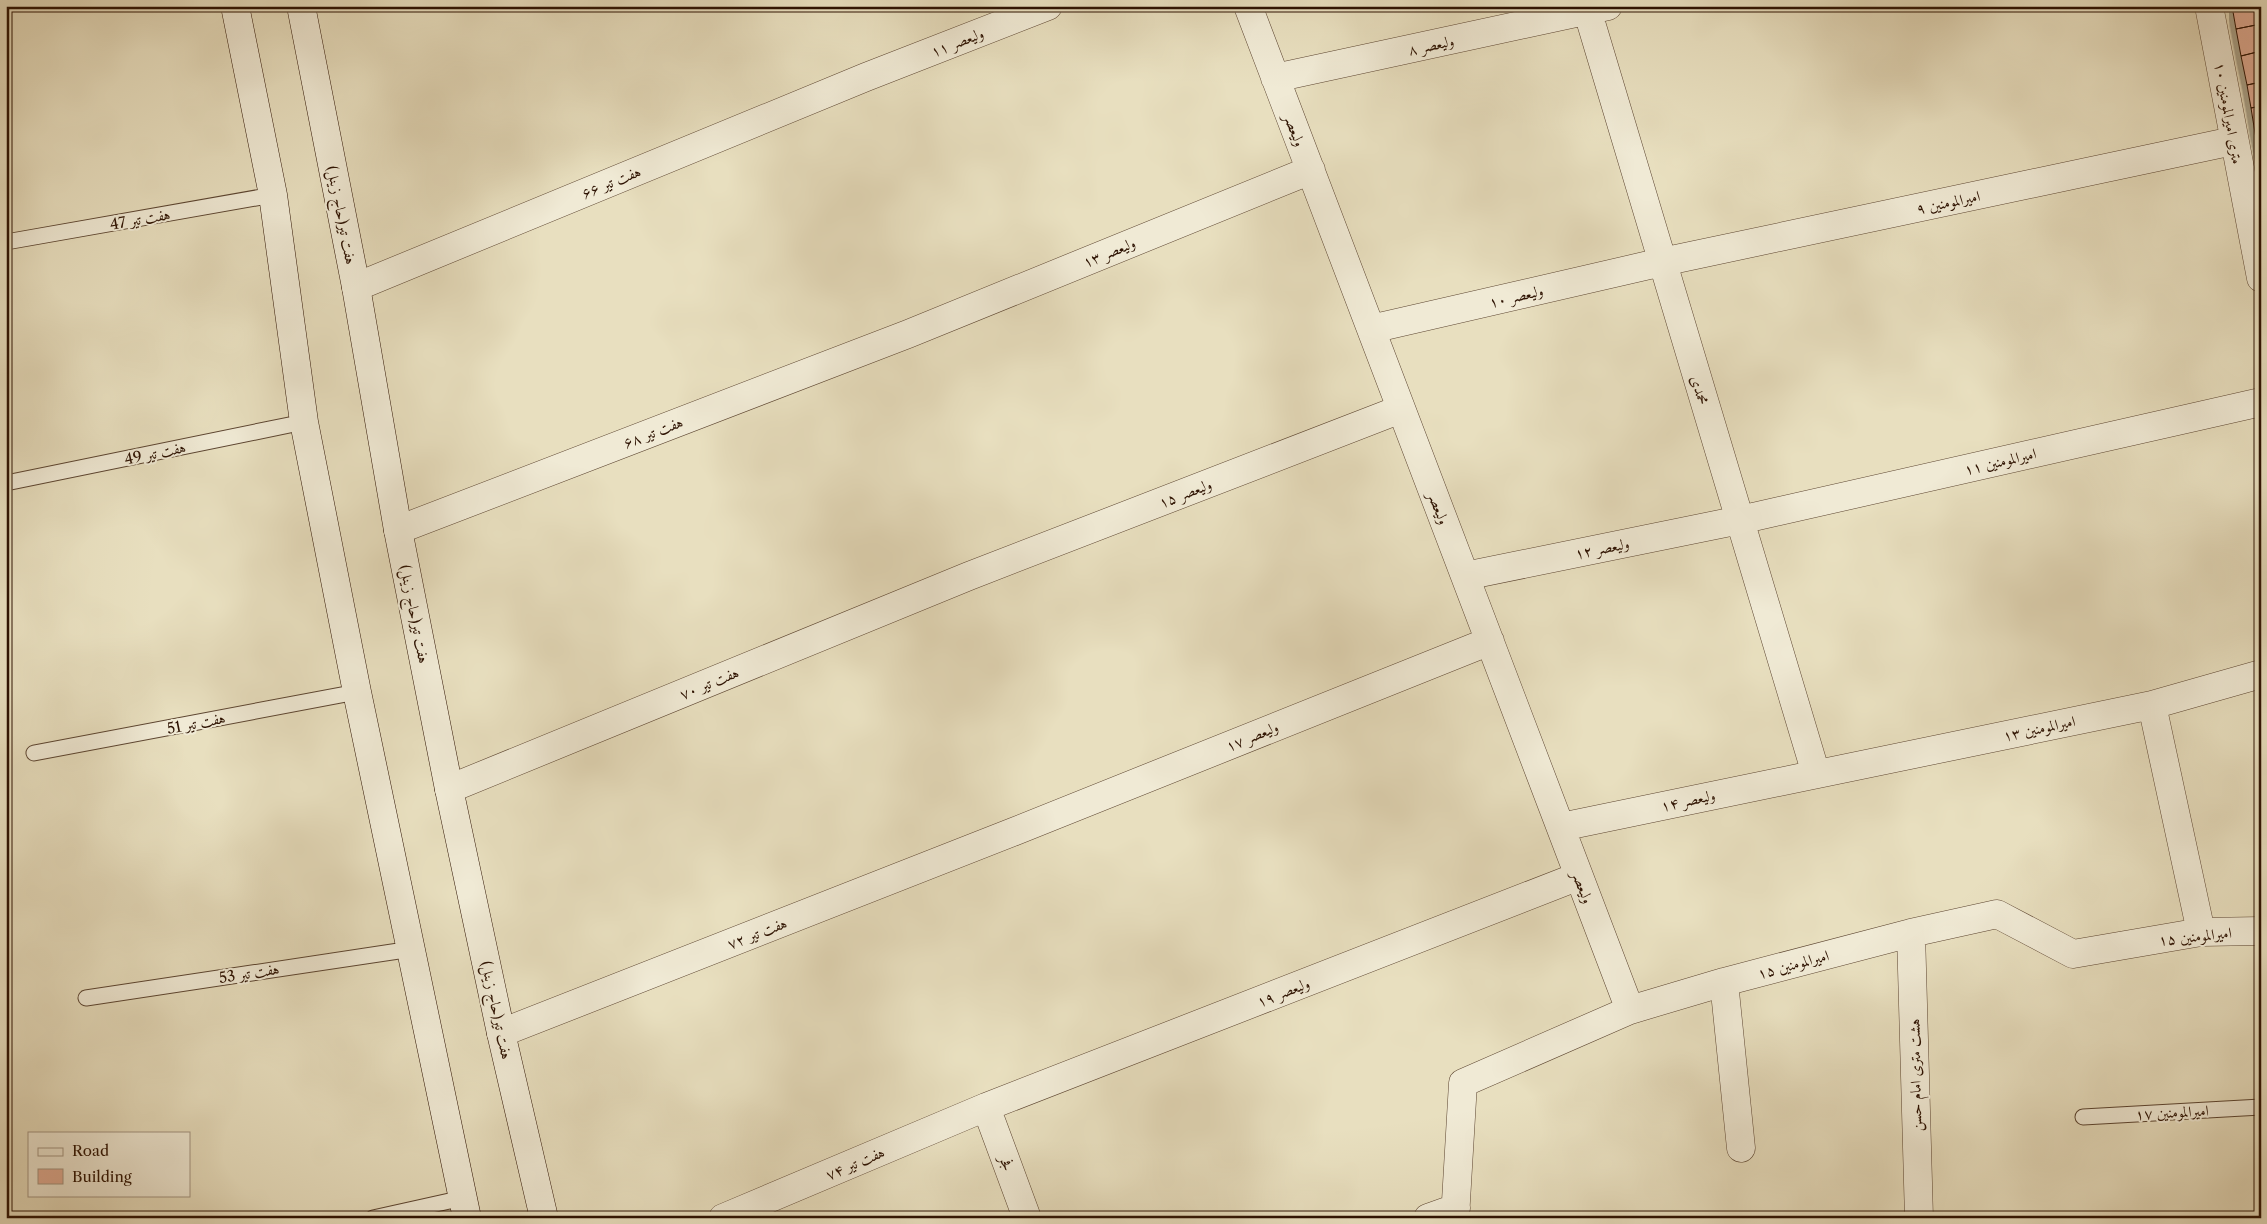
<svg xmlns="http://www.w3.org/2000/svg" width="2267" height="1224" font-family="'Libre Caslon Text',Amiri,serif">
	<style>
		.building { fill: #e2ad95; stroke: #2d1202; filter: url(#shadow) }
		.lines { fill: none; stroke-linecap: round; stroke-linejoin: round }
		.service-casing { stroke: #5c4531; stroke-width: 17 }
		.minor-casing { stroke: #5c4531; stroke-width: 29 }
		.tertiary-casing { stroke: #5c4531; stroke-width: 29 }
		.secondary-casing { stroke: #2d1202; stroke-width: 29 }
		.service { stroke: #f0ead5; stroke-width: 15 }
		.minor { stroke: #f0ead5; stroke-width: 28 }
		.tertiary { stroke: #f0ead5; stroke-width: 28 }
		.secondary { stroke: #f0ead5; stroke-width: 28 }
		.labels { text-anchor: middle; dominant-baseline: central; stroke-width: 4; stroke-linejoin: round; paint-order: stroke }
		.street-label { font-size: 15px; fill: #2d1202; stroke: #f0ead5 }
	</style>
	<defs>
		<filter id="shadow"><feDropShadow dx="-4.5" dy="4.5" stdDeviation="0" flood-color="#0004"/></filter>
	</defs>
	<rect width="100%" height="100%" fill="#e8dfbf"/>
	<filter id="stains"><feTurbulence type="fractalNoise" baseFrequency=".004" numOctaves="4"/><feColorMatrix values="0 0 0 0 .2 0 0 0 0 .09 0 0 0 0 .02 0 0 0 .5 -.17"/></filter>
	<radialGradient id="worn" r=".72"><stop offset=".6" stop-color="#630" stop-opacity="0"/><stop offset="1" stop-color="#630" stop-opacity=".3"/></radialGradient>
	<!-- building -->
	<path class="building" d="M2232,6H2261V24L2236,29Z
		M2261,24V51L2241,56L2236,29Z
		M2261,51V82L2247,85L2241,56Z
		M2261,82V106L2251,108L2247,85Z
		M2261,106V132L2255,133L2251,108Z
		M2261,132V159H2260L2255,133Z"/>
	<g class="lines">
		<!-- service casing -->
		<g class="service-casing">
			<path id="service" d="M6,242L273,195
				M6,483L304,422
				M34,753L357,692
				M86,998L412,949
				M2083,1117L2261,1107
				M373,1218L463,1198"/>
		</g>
		<!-- minor casing -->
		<g class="minor-casing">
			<path id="minor" d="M1248,6L1630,1010
				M1586,6L1816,774
				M1275,78L1608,6
				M356,287L866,77L1048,6
				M1371,329L1662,262L2233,141
				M398,530L908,334L1311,170
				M1465,576L1740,520L2261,402
				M2152,705L2201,932
				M449,789L969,576L1401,409
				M1561,827L2152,705L2261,674
				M1911,933L1919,1218
				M1724,982L1741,1148
				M501,1033L1013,832L1490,641
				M986,1107L1027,1218
				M723,1218L986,1107L1579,876
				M1428,1218L1456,1208
				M1455,1218L1463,1083L1630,1010L1724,982L1911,933L1997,914L2073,954L2201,932L2261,931"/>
		</g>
		<!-- tertiary casing -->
		<g class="tertiary-casing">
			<path id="tertiary" d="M2209,6L2261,278"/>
		</g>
		<!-- secondary casing -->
		<g class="secondary-casing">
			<path id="secondary" d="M235,6L273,195L304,422L357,692L467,1218
				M301,6L356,287L398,530L449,789L501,1033L544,1218"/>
		</g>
		<!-- service -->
		<use href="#service" class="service"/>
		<!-- minor -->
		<use href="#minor" class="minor"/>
		<!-- tertiary -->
		<use href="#tertiary" class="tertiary"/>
		<!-- secondary -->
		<use href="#secondary" class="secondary"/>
	</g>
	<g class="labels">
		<!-- street labels -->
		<g class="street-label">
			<text transform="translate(957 42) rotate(-21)">ولیعصر ۱۱</text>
			<text transform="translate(1431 45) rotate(-12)">ولیعصر ۸</text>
			<text transform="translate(2229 113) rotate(80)">۱۰ متری امیرالمومنین</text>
			<text transform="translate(1295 130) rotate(69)">ولیعصر</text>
			<text transform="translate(611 182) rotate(-22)">هفت تیر ۶۶</text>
			<text transform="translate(1948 202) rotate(-12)">امیرالمومنین ۹</text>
			<text transform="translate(342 215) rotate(79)">هفت تیر(حاج زینل)</text>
			<text transform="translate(140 219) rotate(-10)">هفت تیر 47</text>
			<text transform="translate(1109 252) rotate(-22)">ولیعصر ۱۳</text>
			<text transform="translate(1516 296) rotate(-13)">ولیعصر ۱۰</text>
			<text transform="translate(1700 390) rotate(73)">محمدی</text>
			<text transform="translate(653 432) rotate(-21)">هفت تیر ۶۸</text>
			<text transform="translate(155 453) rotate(-12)">هفت تیر 49</text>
			<text transform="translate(2000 461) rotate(-13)">امیرالمومنین ۱۱</text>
			<text transform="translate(1185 493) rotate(-21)">ولیعصر ۱۵</text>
			<text transform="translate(1439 508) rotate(69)">ولیعصر</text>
			<text transform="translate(1602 548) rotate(-11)">ولیعصر ۱۲</text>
			<text transform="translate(415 614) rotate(79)">هفت تیر(حاج زینل)</text>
			<text transform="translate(709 683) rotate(-22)">هفت تیر ۷۰</text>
			<text transform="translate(196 723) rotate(-11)">هفت تیر 51</text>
			<text transform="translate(2039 728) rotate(-12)">امیرالمومنین ۱۳</text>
			<text transform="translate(1252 736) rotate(-22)">ولیعصر ۱۷</text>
			<text transform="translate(1688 800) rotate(-12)">ولیعصر ۱۴</text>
			<text transform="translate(1583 887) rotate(69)">ولیعصر</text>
			<text transform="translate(757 933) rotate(-21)">هفت تیر ۷۲</text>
			<text transform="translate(2195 936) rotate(-6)">امیرالمومنین ۱۵</text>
			<text transform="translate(1793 964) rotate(-15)">امیرالمومنین ۱۵</text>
			<text transform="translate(249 973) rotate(-9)">هفت تیر 53</text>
			<text transform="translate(1283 992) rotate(-21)">ولیعصر ۱۹</text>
			<text transform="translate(497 1010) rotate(78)">هفت تیر(حاج زینل)</text>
			<text transform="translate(1915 1075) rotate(-91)">هشت متری امام حسن</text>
			<text transform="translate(2172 1112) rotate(-3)">امیرالمومنین ۱۷</text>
			<text transform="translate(855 1163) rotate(-23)">هفت تیر ۷۴</text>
			<text transform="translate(1007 1163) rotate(70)">فجر</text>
		</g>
	</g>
	<!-- margin -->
	<rect width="2267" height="1224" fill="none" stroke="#e8dfbf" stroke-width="25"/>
	<rect x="8" y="8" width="2252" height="1209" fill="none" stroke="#2d1202" stroke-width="2.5"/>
	<rect x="12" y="12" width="2242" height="1199" fill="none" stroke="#2d1202"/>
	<!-- legend -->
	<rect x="28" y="1132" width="162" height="65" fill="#f0ead5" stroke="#a29481"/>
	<rect x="38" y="1148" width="25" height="8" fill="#f0ead5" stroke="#a29481"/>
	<text x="72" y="1156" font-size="15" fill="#2d1202">Road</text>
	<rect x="38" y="1169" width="25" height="15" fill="#e2ad95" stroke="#a29481"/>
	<text x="72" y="1182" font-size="15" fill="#2d1202">Building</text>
	<rect width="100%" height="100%" filter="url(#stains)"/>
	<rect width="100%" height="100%" fill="url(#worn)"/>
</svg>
